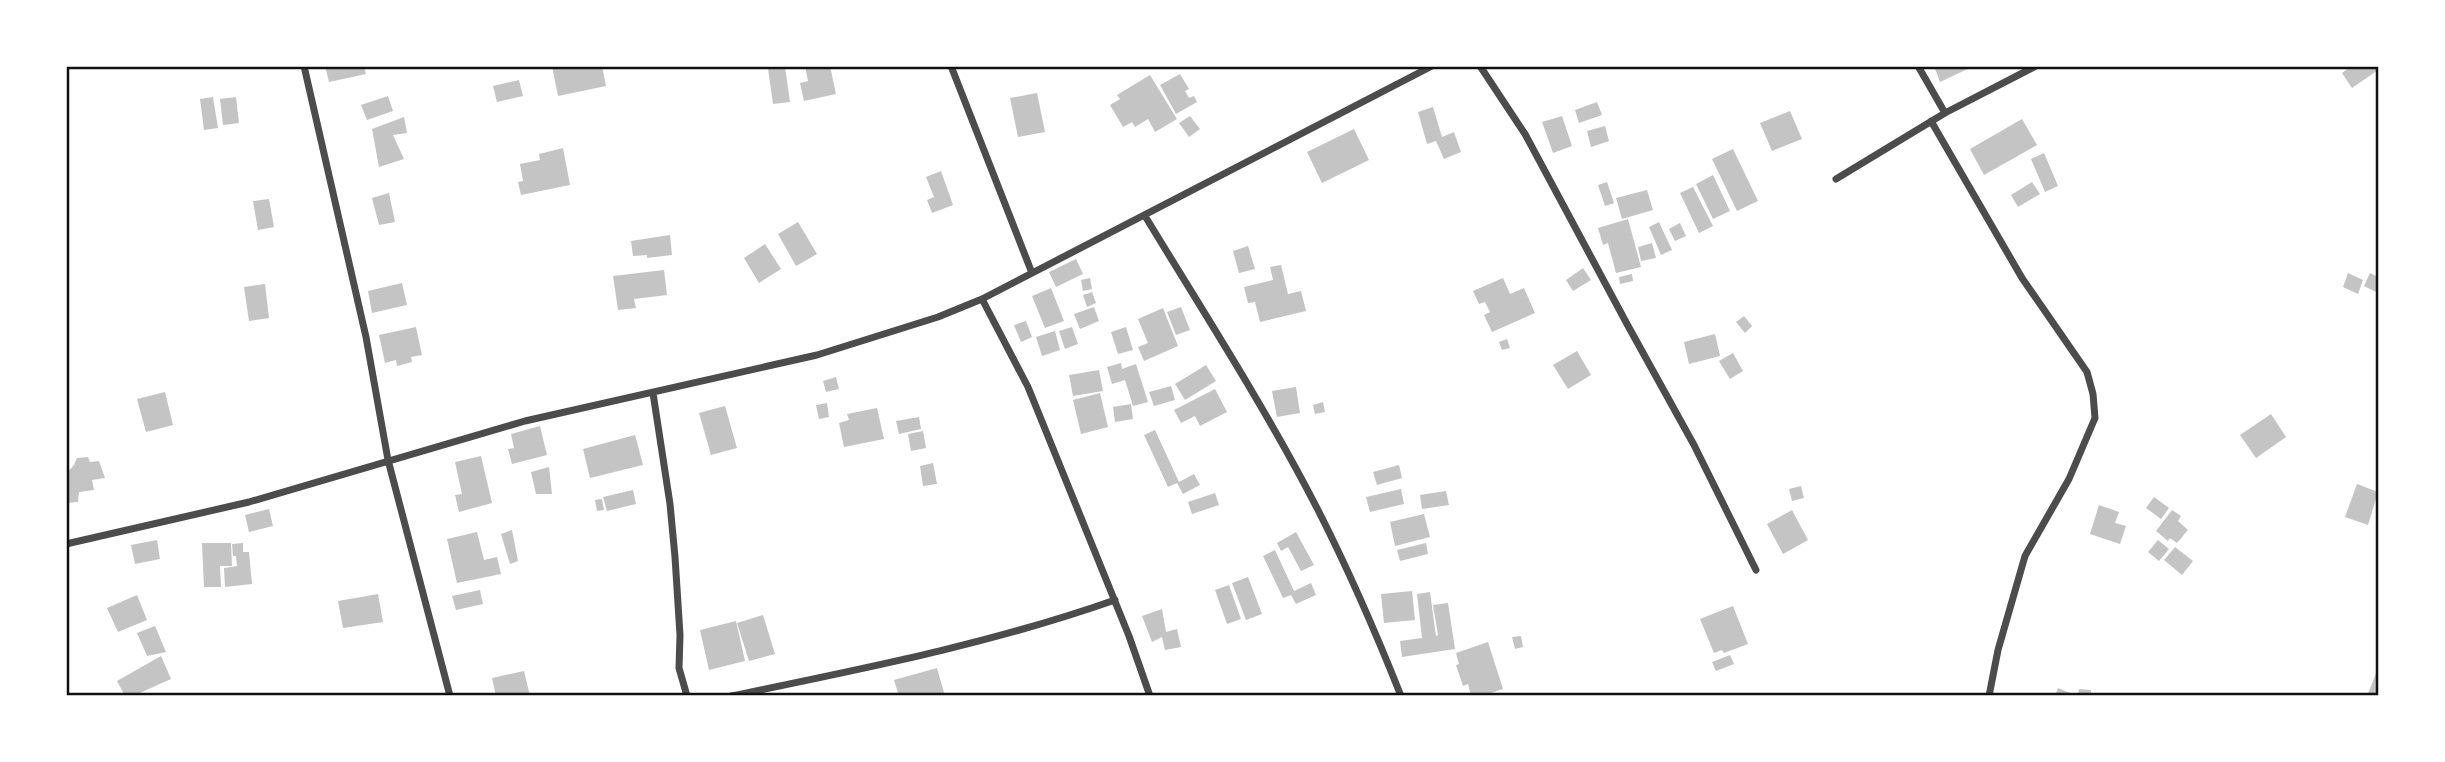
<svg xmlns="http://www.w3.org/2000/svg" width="2445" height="762" font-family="'Source Sans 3',sans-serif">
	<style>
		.building { fill: #c4c4c4 }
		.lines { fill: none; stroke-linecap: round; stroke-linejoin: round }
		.minor { stroke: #4c4c4c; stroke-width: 7 }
		.neatline { fill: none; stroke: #111; stroke-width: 2.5 }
	</style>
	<rect width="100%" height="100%" fill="#fff"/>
	<!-- building -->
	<path class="building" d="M325,66H364L366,74L329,82Z
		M552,66H602L606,86L558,96Z
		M805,66H830L836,94L804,101L800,83L808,81Z
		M1934,66H1974L1940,82Z
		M2351,66H2378V70L2352,88L2342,73Z
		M785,67L790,102L773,104L768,69Z
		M1180,74L1189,89L1185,91L1189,98L1194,96L1197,102L1176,114L1160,85Z
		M1150,75L1177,119L1155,132L1148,119L1135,127L1132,122L1123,127L1110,105L1120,99L1117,95Z
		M519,80L523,96L497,102L493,86Z
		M1037,93L1045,132L1018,137L1010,98Z
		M388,96L393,111L367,120L361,105Z
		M213,97L218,128L204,130L200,99Z
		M236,97L239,123L223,125L220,99Z
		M1597,102L1602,115L1579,123L1575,110Z
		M1433,107L1442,137L1454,132L1461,152L1444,159L1436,141L1427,144L1418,112Z
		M1790,111L1802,139L1772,151L1760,123Z
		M1190,116L1200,129L1189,137L1179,123Z
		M1562,116L1572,146L1553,153L1542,122Z
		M404,117L407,133L393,135L404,159L379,167L372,129Z
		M2022,119L2037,145L1984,175L1970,149Z
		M1605,126L1609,141L1591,147L1587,131Z
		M1354,129L1369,160L1322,183L1307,152Z
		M563,148L570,185L521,195L518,182L523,181L520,164L540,160L539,154Z
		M1733,149L1758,201L1737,211L1712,159Z
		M2044,153L2058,186L2045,192L2031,159Z
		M941,171L953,205L932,213L927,200L934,197L926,177Z
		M1713,175L1730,211L1713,219L1696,184Z
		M1607,182L1614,203L1605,206L1598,185Z
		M2032,182L2040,194L2018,207L2011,195Z
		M1693,187L1713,226L1699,233L1680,193Z
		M1647,190L1653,210L1622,219L1616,198Z
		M389,193L395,222L379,225L372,198Z
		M269,199L274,227L258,230L253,201Z
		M1628,219L1641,267L1616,273L1608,243L1603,245L1598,228Z
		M798,222L817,254L796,266L778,234Z
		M1659,222L1672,250L1661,255L1649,227Z
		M1680,223L1686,236L1675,241L1669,229Z
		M670,235L672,255L647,258V255L633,256L631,241Z
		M1652,243L1656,258L1641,261L1638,247Z
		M765,244L781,269L759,283L744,258Z
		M1248,246L1255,269L1239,273L1233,251Z
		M1076,259L1083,274L1056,287L1049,272Z
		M1281,265L1288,294L1301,291L1306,311L1260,322L1255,302L1248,303L1244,287L1273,280L1270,267Z
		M1583,268L1591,280L1573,291L1566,280Z
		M664,270L667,295L634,299L636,308L618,310L613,276Z
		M2348,273L2363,280L2358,294L2343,287Z
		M2370,273L2378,277V293L2364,286Z
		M1632,274L1633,281L1620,284L1619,277Z
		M1090,278L1092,289L1083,291L1081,280Z
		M1503,278L1510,294L1524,288L1535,313L1492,332L1484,315L1490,312L1485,302L1479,304L1473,291Z
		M402,283L407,305L372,313L368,291Z
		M265,284L269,318L249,321L244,287Z
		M1051,288L1064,321L1045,328L1032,296Z
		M1092,292L1096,303L1087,307L1083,295Z
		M1094,307L1099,321L1080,329L1074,314Z
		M1181,307L1190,330L1176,335L1167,312Z
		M1163,308L1178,346L1144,361L1138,347L1148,343L1138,319Z
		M1744,316L1752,326L1745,333L1736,322Z
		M1026,321L1032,337L1021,342L1014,325Z
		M416,327L422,355L411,357L412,362L397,366L396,360L385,363L379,335Z
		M1072,327L1078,344L1065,349L1059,331Z
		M1126,327L1133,350L1118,354L1111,332Z
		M1055,331L1060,350L1042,356L1036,337Z
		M1715,334L1720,356L1689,364L1684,342Z
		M1507,339L1510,348L1502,350L1499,342Z
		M1577,351L1591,375L1568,389L1553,365Z
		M1733,353L1743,371L1730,379L1719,361Z
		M1121,363L1122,369L1136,364L1148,402L1133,406L1125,380L1112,384L1107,367Z
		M1206,365L1216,381L1185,400L1175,384Z
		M1099,370L1103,391L1073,396L1069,375Z
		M836,377L839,389L826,392L823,381Z
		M1171,386L1175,400L1154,406L1149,392Z
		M1296,387L1300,413L1277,417L1272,391Z
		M1215,389L1227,412L1200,426L1195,416L1181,423L1174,410Z
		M165,392L173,425L146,432L137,399Z
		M1100,393L1108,427L1081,434L1073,400Z
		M1323,402L1325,412L1315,414L1313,405Z
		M827,403L829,417L819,419L816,405Z
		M1131,404L1133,419L1115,422L1113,407Z
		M725,406L737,448L711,455L699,413Z
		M877,408L884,439L844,447L839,423L849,420L847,414Z
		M2271,414L2286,437L2256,458L2240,435Z
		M919,417L921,429L899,434L896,421Z
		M540,426L547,455L512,464L508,449L514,448L511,434Z
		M1155,430L1179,482L1194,474L1200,485L1183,494L1177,483L1168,487L1144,435Z
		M923,431L926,448L911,451L908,434Z
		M635,435L643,465L590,478L583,449Z
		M481,456L492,503L459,512L455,495L462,494L455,462Z
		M88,457L90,462L99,461L105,478L92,480L94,490L79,492L78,502L67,503L66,474L74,465L77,458Z
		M933,463L937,484L923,486L920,466Z
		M1399,465L1402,478L1377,485L1373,472Z
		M549,467L552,494H536L531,472Z
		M2357,484L2378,492L2368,525L2345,517Z
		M1801,486L1804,498L1792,501L1789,489Z
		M1401,489L1404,504L1370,512L1366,497Z
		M633,490L636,504L607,511L603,497Z
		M1446,491L1449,505L1422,509L1420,495Z
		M1215,493L1219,505L1192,514L1188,502Z
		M2154,497L2169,508L2161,519L2146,508Z
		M602,499L604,510L597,511L595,500Z
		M2099,505L2119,512L2115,523L2126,526L2120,544L2090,534Z
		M269,509L273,526L249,532L245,515Z
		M1792,510L1808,540L1783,554L1767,524Z
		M2172,510L2181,516L2178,521L2188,530L2177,543L2170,538L2168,541L2156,531Z
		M1424,514L1430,537L1395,546L1390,522Z
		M512,530L518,561L510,564L501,534Z
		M477,532L484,560L497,557L501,574L457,583L447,539Z
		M1296,532L1314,565L1301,571L1288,547L1281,551L1277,543Z
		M157,540L160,559L135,564L131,545Z
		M2158,540L2169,549L2159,561L2148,552Z
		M202,543H231L232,566H220L221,587H204Z
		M243,543V552H249L252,584L225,587L224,568L237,566L236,556H233L232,544Z
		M1426,543L1428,554L1400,561L1397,550Z
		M2175,547L2193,561L2182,575L2164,560Z
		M1275,550L1294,591L1311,583L1316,595L1296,604L1291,595L1283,598L1263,556Z
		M1248,577L1262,614L1246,620L1232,583Z
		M1229,585L1241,619L1227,624L1215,590Z
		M480,590L483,604L456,610L452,596Z
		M1412,591L1415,620L1384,623L1381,594Z
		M1430,592L1436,636L1438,635L1433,605L1448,603L1455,649L1402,657L1400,641L1422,638L1417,594Z
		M378,594L383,622L343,628L338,601Z
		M137,595L147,620L118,632L107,608Z
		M1733,606L1748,644L1724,653L1722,650L1714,653L1700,619Z
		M1162,609L1166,632L1177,629L1181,647L1165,650L1162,637L1152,642L1142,616Z
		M763,615L775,654L749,661L737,623Z
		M736,621L745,661L709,670L700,630Z
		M155,626L166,652L147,656L137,633Z
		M1521,636L1523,647L1515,649L1512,637Z
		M1488,642L1503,689L1482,696H1471L1468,684L1463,686L1456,665L1459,664L1456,653Z
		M1730,655L1734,664L1716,671L1712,662Z
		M161,656L171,679L133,696H125L117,681Z
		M937,668L945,696H899L894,680Z
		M2378,668V696H2367Z
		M524,671L530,696H496L492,678Z
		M2058,688L2075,695V696H2055Z
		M2079,689L2091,690V696H2078Z"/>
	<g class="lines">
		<!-- minor -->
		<path class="minor" d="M304,66L366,337L388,460L450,696
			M951,66L1032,273
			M1480,66L1525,134L1627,324L1694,445L1756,570
			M1918,66L1945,113
			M1931,121L2022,278L2087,372L2093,394L2095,418L2069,479L2025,556L1998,650L1989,696
			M1836,179L1945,113L2036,66
			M1145,216C1204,313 1266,409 1318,510C1349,571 1376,633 1401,696
			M982,299L1028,387L1129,636L1150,696
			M653,393L670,504L675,557L680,635L679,668L687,696
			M66,544L249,502L525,421L817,355L938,317L982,299L1432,66
			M731,696C861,669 990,644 1115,600"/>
	</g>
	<!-- border -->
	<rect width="2445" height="762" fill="none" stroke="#ffffff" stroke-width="136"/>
	<rect x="68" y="68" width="2309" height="626" class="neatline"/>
</svg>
